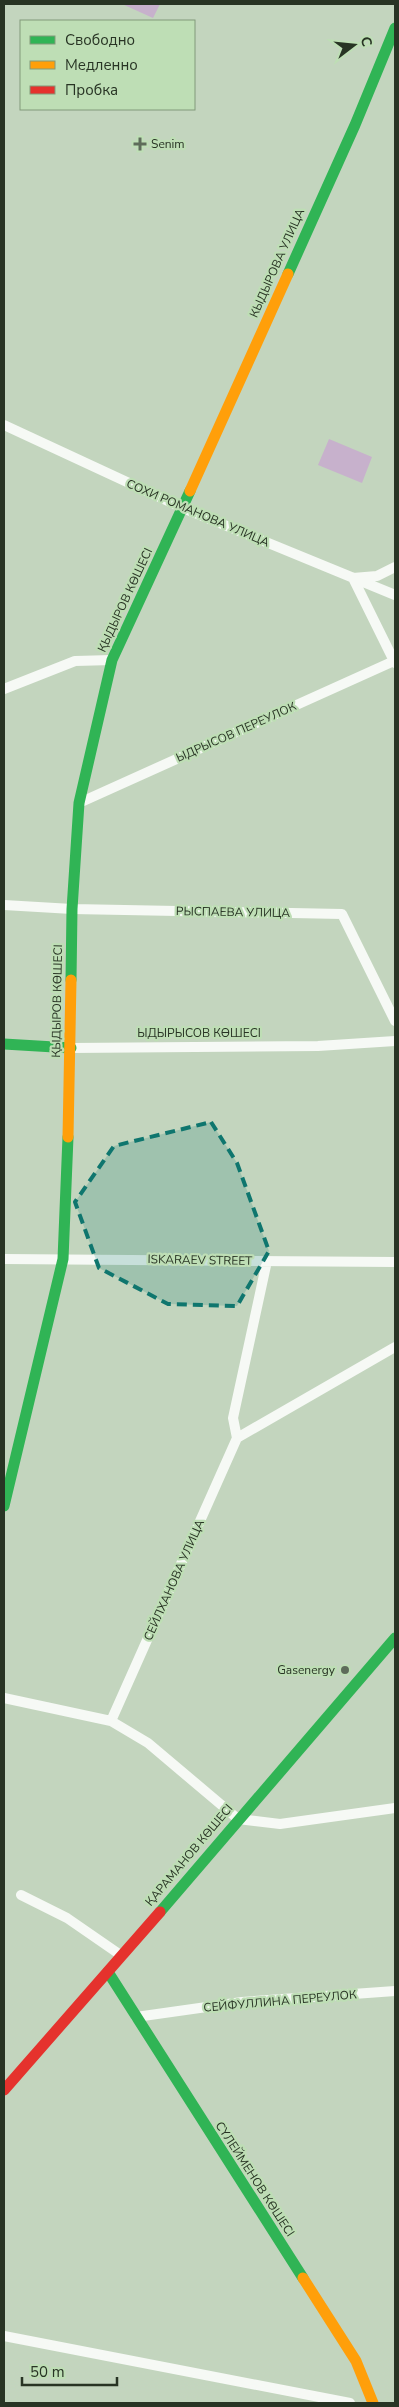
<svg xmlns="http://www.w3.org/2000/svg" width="399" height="2407" font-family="'Nunito Sans',sans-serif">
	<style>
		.park { fill: #c7b1cc }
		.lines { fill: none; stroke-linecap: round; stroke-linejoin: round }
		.street { stroke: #f6f9f5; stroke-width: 10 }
		.fast { stroke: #30b455; stroke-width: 11 }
		.slow { stroke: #ff9f0a; stroke-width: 11 }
		.jam { stroke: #e5322d; stroke-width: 11 }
		.marked { fill: #0f766e; fill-opacity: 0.2; stroke: #0f766e; stroke-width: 4; stroke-dasharray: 10 6; stroke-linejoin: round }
		.poi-dot { fill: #5e6c5a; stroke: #bedeb5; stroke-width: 2 }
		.labels { text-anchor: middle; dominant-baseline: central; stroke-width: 4.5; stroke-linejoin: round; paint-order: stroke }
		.poi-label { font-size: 12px; fill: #283424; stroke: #bedeb5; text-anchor: start }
		.street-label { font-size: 12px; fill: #283424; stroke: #bedeb5 }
	</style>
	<rect width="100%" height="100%" fill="#c3d5be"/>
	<!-- park -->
	<path class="park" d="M122,4H160L153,18Z
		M329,439L372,457L362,483L318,465Z"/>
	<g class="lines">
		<!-- street -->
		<path class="street" d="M4,425L183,508L395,595
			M395,567L377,576L353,578L395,663
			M4,689L75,661L112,660
			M79,803L394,661
			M4,905L72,909L342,914L395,1021
			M71,1048L318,1046L395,1041
			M4,1259L395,1262
			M237,1438L395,1347
			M4,1698L111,1721L148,1743L238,1819L280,1824L395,1808
			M111,1721L237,1438L233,1418L267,1261
			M21,1895L67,1918L122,1956
			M136,2017L242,2002L395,1991
			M4,2336L350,2403"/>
		<!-- fast -->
		<path class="fast" d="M288,274L355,125L395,28
			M71,980L72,909L79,803L112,660L190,491
			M4,1044L71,1048
			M4,1506L63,1259L68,1137
			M160,1912L395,1638
			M108,1972L303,2278"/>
		<!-- slow -->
		<path class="slow" d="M190,491L288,274
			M68,1137L71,980
			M303,2278L356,2361L373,2403"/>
		<!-- jam -->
		<path class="jam" d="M4,2090L160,1912"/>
	</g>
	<!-- marked area -->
	<path class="marked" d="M211,1122L237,1163L269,1251L237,1306L168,1304L99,1268L75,1202L114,1146Z"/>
	<!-- markers -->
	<g class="poi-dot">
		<path d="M137.5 136.5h5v5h5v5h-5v5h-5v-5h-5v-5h5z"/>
		<circle cx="345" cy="1670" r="5"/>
	</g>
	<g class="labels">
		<!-- poi labels -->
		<g class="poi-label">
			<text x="151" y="144">Senim</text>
			<text x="335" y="1670" text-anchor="end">Gasenergy</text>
		</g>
		<!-- street labels -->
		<g class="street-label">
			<text transform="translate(277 263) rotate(-66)">КЫДЫРОВА УЛИЦА</text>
			<text transform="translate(198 513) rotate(23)">СОХИ РОМАНОВА УЛИЦА</text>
			<text transform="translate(125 600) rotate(-65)">ҚЫДЫРОВ КӨШЕСІ</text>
			<text transform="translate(236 732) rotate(-24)">ЫДРЫСОВ ПЕРЕУЛОК</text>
			<text transform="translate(233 912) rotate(1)">РЫСПАЕВА УЛИЦА</text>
			<text transform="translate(57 1001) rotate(-89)">ҚЫДЫРОВ КӨШЕСІ</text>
			<text x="199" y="1033">ЫДЫРЫСОВ КӨШЕСІ</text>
			<text transform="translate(200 1260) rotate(1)">ISKARAEV STREET</text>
			<text transform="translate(174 1580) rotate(-66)">СЕЙЛХАНОВА УЛИЦА</text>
			<text transform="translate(189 1855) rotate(-50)">ҚАРАМАНОВ КӨШЕСІ</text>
			<text transform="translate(280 2001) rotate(-5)">СЕЙФУЛЛИНА ПЕРЕУЛОК</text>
			<text transform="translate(255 2179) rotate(57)">СҮЛЕЙМЕНОВ КӨШЕСІ</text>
		</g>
	</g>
	<!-- border -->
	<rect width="399" height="2407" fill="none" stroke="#283424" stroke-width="10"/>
	<!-- legend -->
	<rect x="20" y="20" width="175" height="90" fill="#bedeb5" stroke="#829a7b"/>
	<rect x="30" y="36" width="25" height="8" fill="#30b455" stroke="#829a7b"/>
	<text x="65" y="45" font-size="15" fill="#283424">Свободно</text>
	<rect x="30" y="61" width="25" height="8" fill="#ff9f0a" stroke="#829a7b"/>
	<text x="65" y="70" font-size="15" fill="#283424">Медленно</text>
	<rect x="30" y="86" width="25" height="8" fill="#e5322d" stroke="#829a7b"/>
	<text x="65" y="95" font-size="15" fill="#283424">Пробка</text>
	<!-- north arrow -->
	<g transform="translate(354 45) rotate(74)" stroke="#bedeb5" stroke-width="4" paint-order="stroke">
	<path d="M0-4L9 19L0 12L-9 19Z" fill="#283424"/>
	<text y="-8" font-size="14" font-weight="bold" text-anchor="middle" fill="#283424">С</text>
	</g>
	<!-- scale -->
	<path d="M22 2377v8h95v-8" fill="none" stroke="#283424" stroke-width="2.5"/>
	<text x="30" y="2377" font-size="15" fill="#283424" stroke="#bedeb5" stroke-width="4" paint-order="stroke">50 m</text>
</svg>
